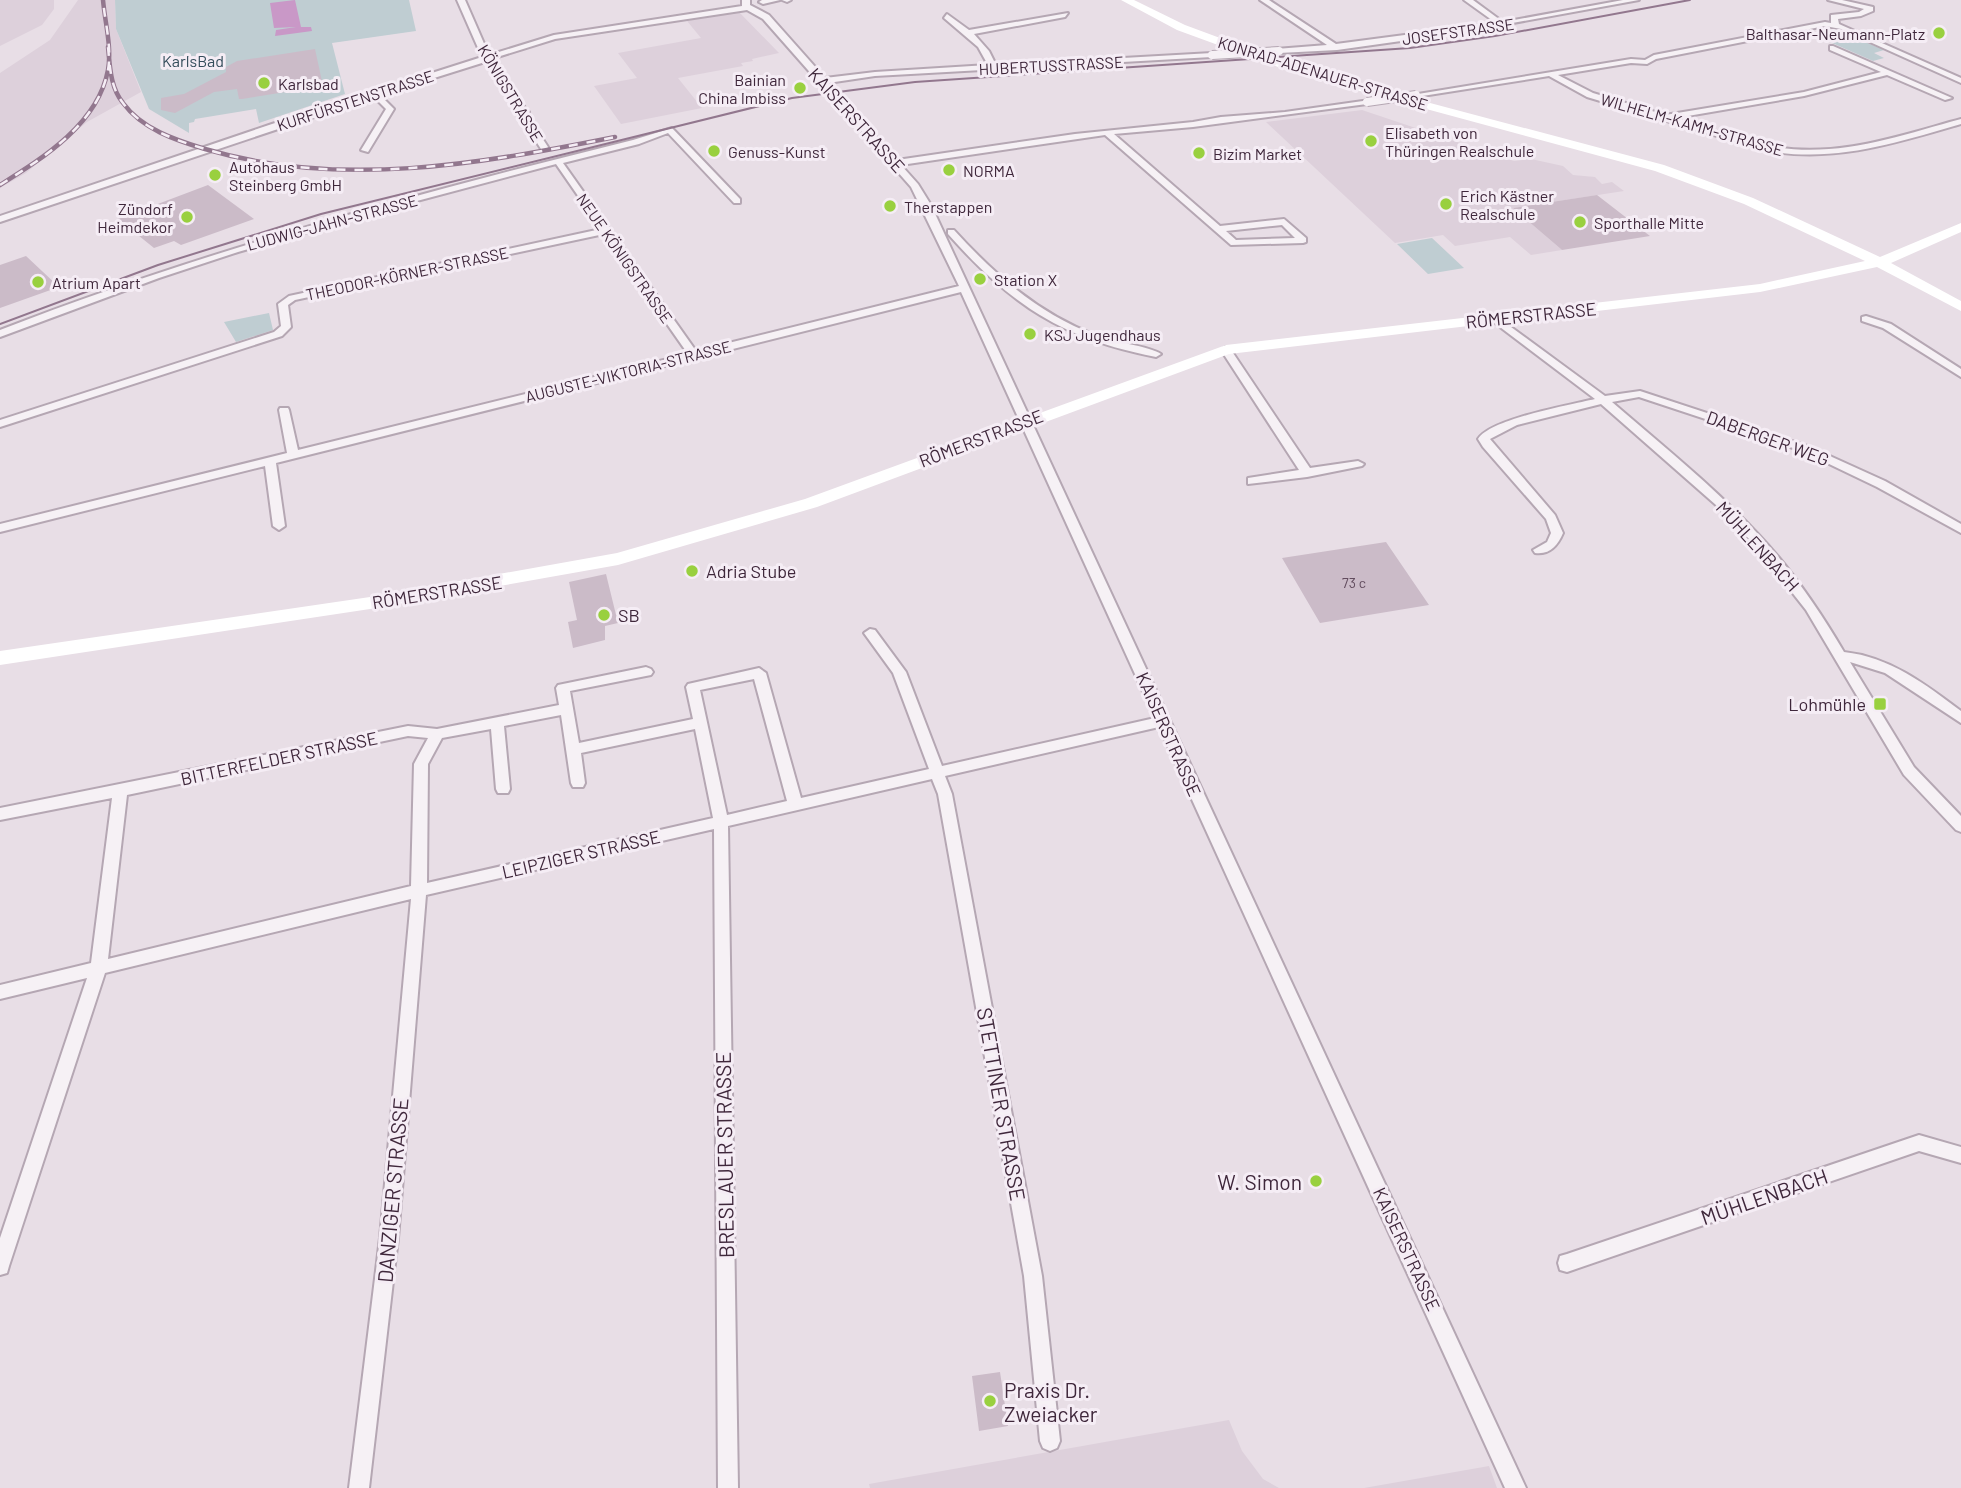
<svg xmlns="http://www.w3.org/2000/svg" width="1961" height="1488" font-family="Barlow,sans-serif">
	<style>
		.built { fill: #ddd0db }
		.green { fill: #bfcdd2 }
		.water { fill: #c998c7 }
		.building { fill: #cbbbc8 }
		.lines { fill: none; stroke-linecap: round; stroke-linejoin: round }
		.street-casing { stroke: #b5a7b3; stroke-width: 4 }
		.street { fill: #f6f1f5; fill-rule: evenodd }
		.secondary { fill: #fff; fill-rule: evenodd }
		.tram { stroke: #92778e; stroke-width: 2 }
		.rail-casing { stroke: #92778e; stroke-width: 4.5 }
		.rail { stroke: #f5edf5; stroke-width: 2.5; stroke-dasharray: 9; stroke-linecap: butt }
		.street-bridge-casing { stroke: #b5a7b3; stroke-width: 10; stroke-linecap: butt }
		.street-bridge { stroke: #f6f1f5; stroke-width: 8 }
		.poi-dot { fill: #99d03f; stroke: #f5edf5; stroke-width: 2.5 }
		.labels { text-anchor: middle; dominant-baseline: central; stroke-width: 6; stroke-linejoin: round; paint-order: stroke }
		.number-label { font-size: 14px; fill: #624c5e }
		.far-street-label { font-size: 16px; fill: #3f273b; stroke: #f5edf5 }
		.far-poi-label { font-size: 16px; fill: #3f273b; stroke: #f5edf5; text-anchor: start }
		.far-park-label { font-size: 16px; fill: #344d5b; stroke: #f5edf5 }
		.street-label { font-size: 18px; fill: #3f273b; stroke: #f5edf5 }
		.poi-label { font-size: 18px; fill: #3f273b; stroke: #f5edf5; text-anchor: start }
		.near-street-label { font-size: 21px; fill: #3f273b; stroke: #f5edf5 }
		.near-poi-label { font-size: 21px; fill: #3f273b; stroke: #f5edf5; text-anchor: end }
	</style>
	<rect width="100%" height="100%" fill="#e8dee6"/>
	<!-- built -->
	<path class="built" d="M0,0H54V9L42,25L0,46Z
		M78,0H115L116,29L141,92L87,122L26,173L0,188V73L50,40Z
		M739,12L779,53L752,59L753,61L741,63L743,66L678,78L702,108L621,124L594,86L637,78L618,53L701,38L687,21Z
		M1362,110L1514,161L1531,159L1563,166L1573,175L1595,177L1602,184L1612,182L1624,191L1513,208L1562,250L1531,255L1510,237L1455,246L1443,235L1395,243L1266,122Z
		M1229,1420L1242,1451L1263,1479L1279,1488H870L869,1484Z
		M1489,1466L1497,1488H1364Z"/>
	<!-- green -->
	<path class="green" d="M115,0H409L416,31L332,43L345,94L259,123L256,109L195,119L194,122L189,123V133L149,109L116,29Z
		M1837,30L1884,50L1874,53L1884,58L1873,61L1814,35Z
		M1432,238L1464,268L1428,274L1397,244Z
		M269,313L273,330L236,342L224,322Z"/>
	<!-- water -->
	<path class="water" d="M295,0L301,27H311L312,31L275,36L276,30L296,27L274,28L270,3Z"/>
	<!-- building -->
	<path class="building" d="M315,49L323,86L242,99H239L237,89L214,92L175,113L161,110V98L184,94L226,72V67L237,61Z
		M208,185L254,219L181,245L174,241L154,248L118,219Z
		M1597,195L1650,236L1562,250L1513,208Z
		M26,256L59,287L0,308V265Z
		M1386,542L1429,605L1320,623L1282,558Z
		M606,574L618,623L605,626V640L573,648L568,622L577,620L569,582Z
		M1000,1372L1008,1426L979,1431L972,1376Z"/>
	<g class="lines">
		<!-- street casing -->
		<g class="street-casing">
			<path id="street" d="M457,0H465L489,55L554,35L742,6V0H750V5L769,15L825,78L875,72L988,65L978,47L944,18L947,14L969,30L1068,13L1065,17L974,34L989,51L996,65L1212,53L1216,55L1212,57L875,76L828,83L897,160L1075,134L1193,122L1221,117L1285,112L1370,100L1371,102L1367,104L1193,127L1114,134L1220,226L1284,219L1306,238V242L1303,243L1231,245L1105,135L901,165L918,184L931,205L1526,1488H1505L1159,727L945,776L952,794L1042,1276L1060,1441L1057,1448L1050,1451L1043,1448L1040,1441L1024,1276L938,794L932,779L728,826L738,1488H718L714,829L426,895L398,1238L369,1488H349L380,1238L411,899L105,973L9,1266L7,1273L0,1275V1238L87,978L0,999V985L91,963L112,798L0,820V808L408,726L437,729L559,705L556,688L558,685L646,667L651,669L653,672L651,675L570,691L579,743L693,719L686,687L688,684L759,668L766,673L801,798L929,769L893,673L864,633L870,629L875,630L906,672L942,766L1155,718L961,292L276,463L285,526L279,530L273,526L265,466L0,532V524L287,453L279,410L280,408H288L289,410L298,450L688,354L604,234L295,300L288,305L291,327L282,336L0,427V420L274,332L281,326L278,304L289,296L601,229L556,164L398,206L238,252L159,278L0,337V330C206,250 419,193 633,140L672,128L740,199V203H734L668,133L639,144L563,163L696,351L959,286L911,187L763,19L747,10L555,39L491,59L505,75L515,96L529,112V118L548,147L547,149H541L521,118V112C506,97 499,78 485,62L380,95L394,109L368,152L361,150L386,109L374,97L0,222V216L272,124L482,57ZM1282,225L1295,238L1236,240L1226,231ZM754,679L787,801L727,815L700,690ZM561,715L571,783L573,787H583L585,783L581,753L695,729L713,818L427,883L428,764L442,738L491,729L496,789L498,793H508L510,789L504,726ZM408,736L428,738L414,764L411,886L108,959L127,795Z
				M762,0H780L763,4L759,2Z
				M782,0H791L787,2Z
				M1260,0H1269L1336,44L1496,23L1464,0H1473L1503,22L1623,0H1639L1458,33L1337,50L1279,53L1275,51L1276,49L1327,45Z
				M1828,0H1842L1873,7V11L1861,16L1838,19L1839,24L1961,78V83L1841,29L1825,26L1656,59L1647,64L1631,63L1558,75L1593,93L1665,115L1804,92L1881,72L1830,50V46H1833L1952,98L1945,100L1887,75L1804,96L1676,118C1706,127 1738,140 1769,146C1836,159 1898,136 1961,119V124C1896,143 1832,164 1764,150L1587,97L1549,76L1416,97L1412,95L1631,59L1645,60L1654,55L1825,22L1831,23V15L1859,12L1864,9Z
				M948,230H954C995,275 1038,313 1095,335C1111,342 1150,346 1161,354L1156,357C1062,339 1011,305 948,234Z
				M1496,316L1605,396L1640,391L1810,447L1885,481L1961,524V533L1877,487L1802,451L1639,397L1612,402C1662,445 1714,487 1759,535C1792,570 1820,611 1844,652C1890,657 1925,684 1961,711V723L1885,673L1850,662L1914,767L1961,816V832L1956,830L1904,775L1806,610L1753,543L1716,505L1601,404L1517,425L1490,439L1555,515L1563,533C1558,545 1550,555 1535,553L1533,550L1547,542L1551,533L1546,519L1483,447L1478,439C1490,419 1570,405 1595,399L1492,321V317Z
				M1866,316L1891,324L1961,369V377L1883,328L1862,321V317Z
				M1226,347L1231,350L1310,468L1358,461L1364,464L1362,466L1307,477L1248,484V478L1299,470L1221,350Z
				M1919,1135L1961,1147V1163L1919,1151L1567,1272L1560,1270L1558,1263L1560,1256L1567,1254Z"/>
		</g>
		<!-- street -->
		<use href="#street" class="street"/>
		<!-- secondary -->
		<path class="secondary" d="M1121,0H1134L1185,25L1306,70L1664,165L1753,198L1880,257L1961,223V232L1891,263L1961,301V311L1877,267L1760,292L1229,354L817,507L618,565L370,609L0,665V651L370,597L617,553L805,499L1226,345L1760,284L1865,261L1744,204L1655,171L1297,74L1177,30Z"/>
		<!-- tram -->
		<path class="tram" d="M0,324L158,265L321,214L792,98L915,82L1410,48L1495,36L1690,0"/>
		<!-- rail casing -->
		<g class="rail-casing">
			<path id="rail" d="M108,47C110,66 110,87 123,103C142,129 175,140 205,149C340,189 480,164 615,137
				M0,185C43,158 98,124 108,70C112,47 105,23 103,0"/>
		</g>
		<!-- rail -->
		<use href="#rail" class="rail"/>
		<!-- street-bridge casing -->
		<g class="street-bridge-casing">
			<path id="street-bridge" d="M1212,55L1279,51
				M1367,102L1416,95"/>
		</g>
		<!-- street-bridge -->
		<use href="#street-bridge" class="street-bridge"/>
	</g>
	<!-- markers -->
	<g class="poi-dot">
		<circle cx="1939" cy="33" r="7"/>
		<circle cx="264" cy="83" r="7"/>
		<circle cx="800" cy="88" r="7"/>
		<circle cx="1371" cy="141" r="7"/>
		<circle cx="714" cy="151" r="7"/>
		<circle cx="1199" cy="153" r="7"/>
		<circle cx="949" cy="170" r="7"/>
		<circle cx="215" cy="175" r="7"/>
		<circle cx="1446" cy="204" r="7"/>
		<circle cx="890" cy="206" r="7"/>
		<circle cx="187" cy="217" r="7"/>
		<circle cx="1580" cy="222" r="7"/>
		<circle cx="980" cy="279" r="7"/>
		<circle cx="38" cy="282" r="7"/>
		<circle cx="1030" cy="334" r="7"/>
		<circle cx="692" cy="571" r="7"/>
		<circle cx="604" cy="615" r="7"/>
		<rect x="1873" y="697" width="14" height="14" rx="3.5"/>
		<circle cx="1316" cy="1181" r="7"/>
		<circle cx="990" cy="1401" r="7"/>
	</g>
	<g class="labels">
		<!-- number labels -->
		<g class="number-label">
			<text x="1354" y="582">73 c</text>
		</g>
		<!-- far-street labels -->
		<g class="far-street-label">
			<text transform="translate(1458 31) rotate(-8)">JOSEFSTRASSE</text>
			<text transform="translate(1051 65) rotate(-3)">HUBERTUSSTRASSE</text>
			<text transform="translate(1323 73) rotate(17)">KONRAD-ADENAUER-STRASSE</text>
			<text transform="translate(511 93) rotate(59)">KÖNIGSTRASSE</text>
			<text transform="translate(355 100) rotate(-18)">KURFÜRSTENSTRASSE</text>
			<text transform="translate(1692 124) rotate(16)">WILHELM-KAMM-STRASSE</text>
			<text transform="translate(332 222) rotate(-15)">LUDWIG-JAHN-STRASSE</text>
			<text transform="translate(625 258) rotate(55)">NEUE KÖNIGSTRASSE</text>
			<text transform="translate(407 273) rotate(-12)">THEODOR-KÖRNER-STRASSE</text>
			<text transform="translate(628 371) rotate(-14)">AUGUSTE-VIKTORIA-STRASSE</text>
		</g>
		<!-- far-poi labels -->
		<g class="far-poi-label">
			<text x="1925" y="33" text-anchor="end">Balthasar-Neumann-Platz</text>
			<text x="786" y="79" text-anchor="end">Bainian<tspan x="786" dy="18">China Imbiss</tspan></text>
			<text x="278" y="83">Karlsbad</text>
			<text x="1385" y="132">Elisabeth von<tspan x="1385" dy="18">Thüringen Realschule</tspan></text>
			<text x="728" y="151">Genuss-Kunst</text>
			<text x="1213" y="153">Bizim Market</text>
			<text x="229" y="166">Autohaus<tspan x="229" dy="18">Steinberg GmbH</tspan></text>
			<text x="963" y="170">NORMA</text>
			<text x="1460" y="195">Erich Kästner<tspan x="1460" dy="18">Realschule</tspan></text>
			<text x="904" y="206">Therstappen</text>
			<text x="173" y="208" text-anchor="end">Zündorf<tspan x="173" dy="18">Heimdekor</tspan></text>
			<text x="1594" y="222">Sporthalle Mitte</text>
			<text x="994" y="279">Station X</text>
			<text x="52" y="282">Atrium Apart</text>
			<text x="1044" y="334">KSJ Jugendhaus</text>
		</g>
		<!-- far-park labels -->
		<g class="far-park-label">
			<text x="193" y="60">KarlsBad</text>
		</g>
		<!-- street labels -->
		<g class="street-label">
			<text transform="translate(857 120) rotate(48)">KAISERSTRASSE</text>
			<text transform="translate(1531 315) rotate(-6)">RÖMERSTRASSE</text>
			<text transform="translate(981 438) rotate(-21)">RÖMERSTRASSE</text>
			<text transform="translate(1768 438) rotate(20)">DABERGER WEG</text>
			<text transform="translate(1758 546) rotate(48)">MÜHLENBACH</text>
			<text transform="translate(437 592) rotate(-9)">RÖMERSTRASSE</text>
			<text transform="translate(1169 734) rotate(66)">KAISERSTRASSE</text>
			<text transform="translate(279 758) rotate(-12)">BITTERFELDER STRASSE</text>
			<text transform="translate(581 854) rotate(-13)">LEIPZIGER STRASSE</text>
			<text transform="translate(1407 1249) rotate(65)">KAISERSTRASSE</text>
		</g>
		<!-- poi labels -->
		<g class="poi-label">
			<text x="706" y="571">Adria Stube</text>
			<text x="618" y="615">SB</text>
			<text x="1866" y="704" text-anchor="end">Lohmühle</text>
		</g>
		<!-- near-street labels -->
		<g class="near-street-label">
			<text transform="translate(1002 1104) rotate(80)">STETTINER STRASSE</text>
			<text transform="translate(724 1155) rotate(-91)">BRESLAUER STRASSE</text>
			<text transform="translate(392 1190) rotate(-85)">DANZIGER STRASSE</text>
			<text transform="translate(1764 1196) rotate(-19)">MÜHLENBACH</text>
		</g>
		<!-- near-poi labels -->
		<g class="near-poi-label">
			<text x="1302" y="1181">W. Simon</text>
			<text x="1004" y="1389" text-anchor="start">Praxis Dr.<tspan x="1004" dy="24">Zweiacker</tspan></text>
		</g>
	</g>
</svg>
